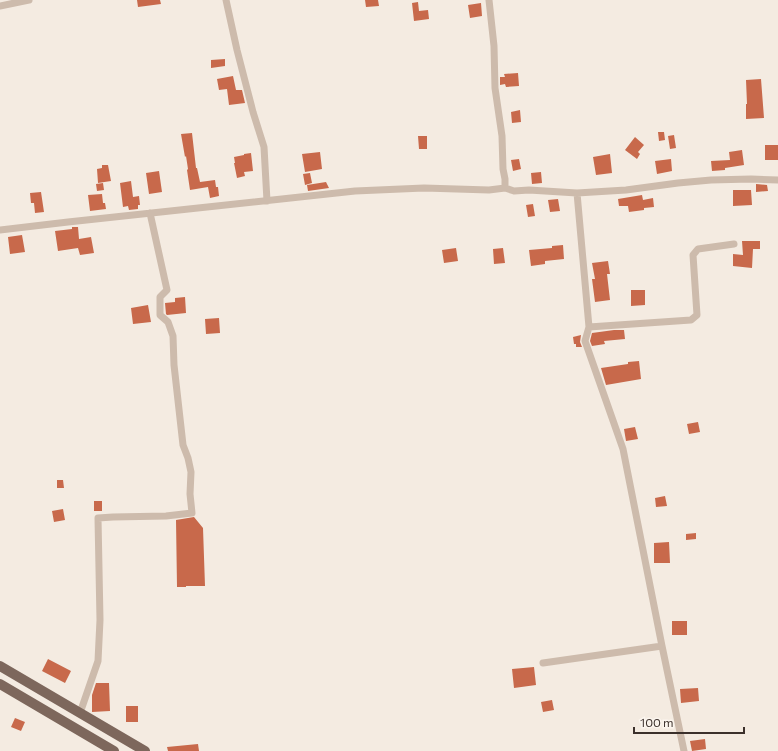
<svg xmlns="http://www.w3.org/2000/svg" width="778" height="751" font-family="Commissioner,sans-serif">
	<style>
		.building { fill: #c8694b }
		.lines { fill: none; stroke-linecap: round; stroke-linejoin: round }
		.street { stroke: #cdbbac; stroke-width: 7 }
		.primary { stroke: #7d675c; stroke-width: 10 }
	</style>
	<rect width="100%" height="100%" fill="#f4ebe1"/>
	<!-- building -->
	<path class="building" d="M137,0H160L161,4L138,7Z
		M365,0H378L379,6L366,7Z
		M418,2L419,11L428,10L429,19L414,21L412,3Z
		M481,3L482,16L470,18L468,5Z
		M225,59V66L211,68V60Z
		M518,73L519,86L506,87L505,84L500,85V77H505L504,74Z
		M233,76L236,90H242L245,103L229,105L227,89L219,90L217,79Z
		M761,79L764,118L746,119V104H747L746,80Z
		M520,110L521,122L512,123L511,112Z
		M658,132H664L665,140L659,141Z
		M192,133L196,168H197L200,182L215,180L216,187H218L219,196L210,198L208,187L190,190L187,170L188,169L186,156L185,157L181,134Z
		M674,135L676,148L670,149L668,136Z
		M418,136H427V149H419Z
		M635,137L644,145L638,152L640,154L637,159L625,150Z
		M765,145H778V160H765Z
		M742,150L744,165L725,168V170L712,171L711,161L730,160L729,152Z
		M320,152L322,169L305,172L302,154Z
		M251,153L253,171L244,172L245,176L237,178L234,163H235L234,157L244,155V154Z
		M610,154L612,173L596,175L593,157Z
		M519,159L521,169L513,171L511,160Z
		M671,159L672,171L657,174L655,161Z
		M102,165H108L111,181L98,183L97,169L102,168Z
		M159,171L162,192L149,194L146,173Z
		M541,172L542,183L532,184L531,173Z
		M310,173L312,183L305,185L303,174Z
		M131,181L133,197L139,196L140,205H138V209L129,210L128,206L123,207L120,183Z
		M326,182L329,188L308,191L307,185Z
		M103,183L104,190L97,191L96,184Z
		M756,184L767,185L768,191L756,192Z
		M733,190H751L752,205L733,206Z
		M41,192L44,212L35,213L34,203H31L30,193Z
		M102,194L103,203H105L106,209L90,211L88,195Z
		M642,195L643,200L653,198L654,207L644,208V210L629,212L628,206H619L618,199Z
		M558,199L560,211L550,212L548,200Z
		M533,204L535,216L528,217L526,205Z
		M72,227H78L79,239L91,237L94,253L80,255L78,248L58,251L55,231L72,229Z
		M22,235L25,252L10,254L8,237Z
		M742,241H760V249H753L752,268L733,266V254L743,255Z
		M563,245L564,259L545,261V264L531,266L529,250L552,248V246Z
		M456,248L458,261L444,263L442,250Z
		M503,248L505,263L494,264L493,249Z
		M608,261L610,274H607L610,300L595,302L592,279H595L592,263Z
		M631,290H645V305L631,306Z
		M185,297L186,313L167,315L166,314L165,303L175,302V298Z
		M148,305L151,322L133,324L131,308Z
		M219,318L220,333L206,334L205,319Z
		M614,330H624L625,339L604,341L605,344L592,346L590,341L592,333Z
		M581,335L580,342L582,347H576V344H574L573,337Z
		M639,361L641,379L606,385L601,368L628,364V362Z
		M698,422L700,432L689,434L687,424Z
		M635,427L638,439L626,441L624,429Z
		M57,480H63L64,488H57Z
		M665,496L667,506L656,507L655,498Z
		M94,501H102V511H94Z
		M63,509L65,520L54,522L52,511Z
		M194,517L203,528L205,586H186V587H177L176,520Z
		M696,533V539L686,540V534Z
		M669,542L670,563H654V543Z
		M672,621H687V635H672Z
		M48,659L71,671L65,683L42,671Z
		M534,667L536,685L514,688L512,669Z
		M96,683H109L110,711L92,712V695Z
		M698,688L699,701L681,703L680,689Z
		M552,700L554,710L543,712L541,702Z
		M126,706H138V722H126Z
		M15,718L25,722L21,731L11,727Z
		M705,739L706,749L692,751L690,741Z
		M198,744L199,751H168L167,747Z"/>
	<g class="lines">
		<!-- street -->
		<path class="street" d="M226,0L237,50L253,112L264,147L267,201
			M489,0L494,46L495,88L502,136L503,169L505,179V188
			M0,6L29,0
			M577,193L589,327L585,341L623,449L662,646L684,751
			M0,230L68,222L355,191L424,188L489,190L505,188L514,191L529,190L577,193L626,190L678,183L711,180L751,179L778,180
			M589,327L691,320L697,315L693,255L698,249L734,244
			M543,663L662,646
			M80,713L98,661L100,620L98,518L113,517L166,516L192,513L190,494L191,472L188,458L183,445L174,365L173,336L168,322L160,315V297L167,290L150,213"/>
		<!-- primary -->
		<path class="primary" d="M0,666L145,751
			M0,684L114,751"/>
	</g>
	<!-- scale -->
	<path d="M634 727v6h110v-6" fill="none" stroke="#3b302b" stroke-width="2"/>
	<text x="640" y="727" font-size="12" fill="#3b302b" stroke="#fbf5ee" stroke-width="3" paint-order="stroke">100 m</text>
</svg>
